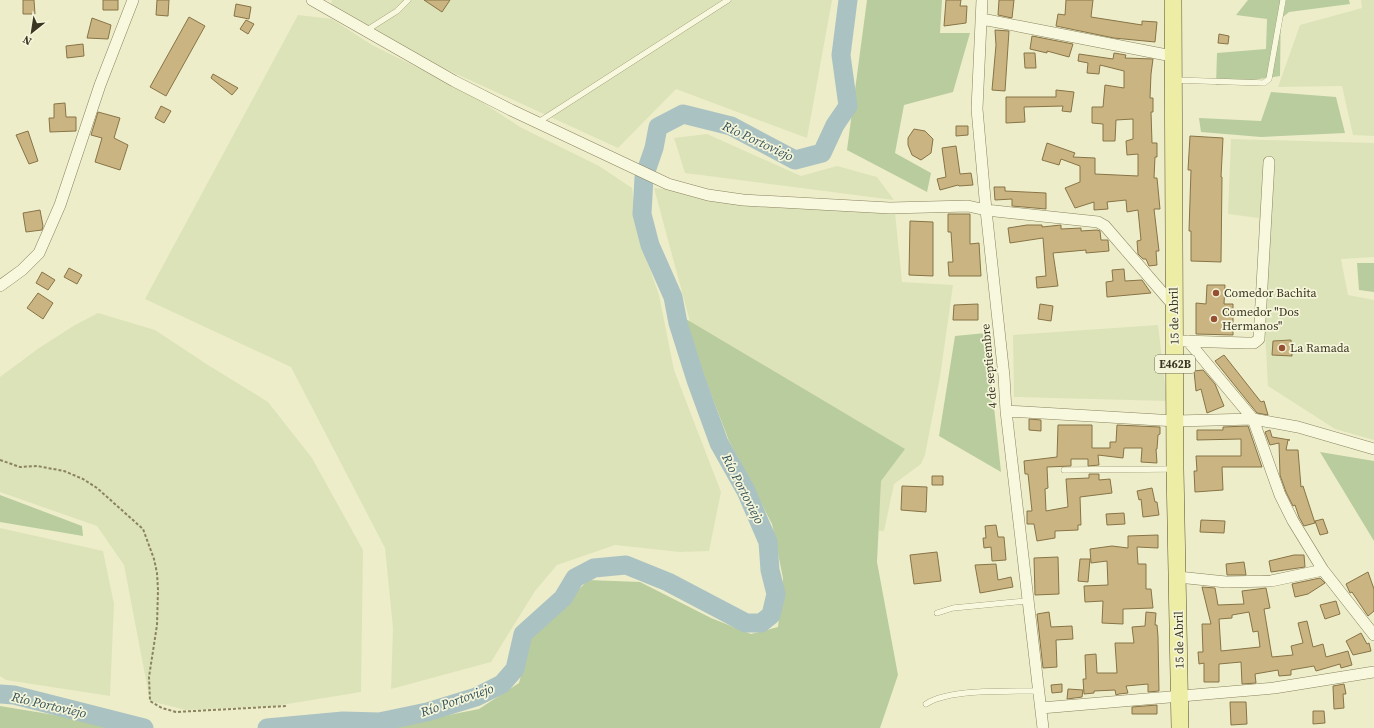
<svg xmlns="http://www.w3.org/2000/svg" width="1374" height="728" font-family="'Source Serif 4',serif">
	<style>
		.farmland { fill: #dde3b8 }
		.green { fill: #b9cc9e }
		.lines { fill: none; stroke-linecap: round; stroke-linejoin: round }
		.river { stroke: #abc2c2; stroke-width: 19 }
		.building { fill: #cab582; stroke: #887446; fill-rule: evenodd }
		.lane-casing { stroke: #8a835f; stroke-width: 6 }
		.street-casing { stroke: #8a835f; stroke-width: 12 }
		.primary-casing { stroke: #584f33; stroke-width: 18 }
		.path { stroke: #8a835f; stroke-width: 2; stroke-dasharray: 3 2; stroke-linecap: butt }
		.lane { stroke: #f8f8de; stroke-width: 5.5 }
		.street { stroke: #f8f8de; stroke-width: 11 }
		.primary { stroke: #eeeda5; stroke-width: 17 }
		.poi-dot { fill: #974f31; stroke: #f5f5da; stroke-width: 1.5 }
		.labels { text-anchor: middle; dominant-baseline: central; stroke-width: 3.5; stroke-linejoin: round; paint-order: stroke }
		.shield { fill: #f5f5da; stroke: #736f59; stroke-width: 1 }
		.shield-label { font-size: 11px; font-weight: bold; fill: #3b3622 }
		.poi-label { font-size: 12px; fill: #3b3622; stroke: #f5f5da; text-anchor: start }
		.street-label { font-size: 12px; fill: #3b3622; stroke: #f5f5da }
		.water-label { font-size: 13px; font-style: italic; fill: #32515a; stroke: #f5f5da }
	</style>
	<rect width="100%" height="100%" fill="#ededca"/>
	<!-- farmland -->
	<path class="farmland" d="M332,0H832L807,138L676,89L618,148L426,60L330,8Z
		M1361,0H1374V136L1353,135L1342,86L1278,87L1300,25L1362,8Z
		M298,15L332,19L372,45L467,92L520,127L599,166L632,188L637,232L659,295L674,370L721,492L709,551L680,552L615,545L557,565L535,591L491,662L391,689L393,628L385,548L291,367L145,299Z
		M707,134L801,176L837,166L877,177L894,200L685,173L674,138Z
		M1231,139L1374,143V257L1341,259L1348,295L1374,300V440L1335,429L1268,386L1259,218L1228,214Z
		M654,188L895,213L902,282L953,285L940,377L925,455L921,464L894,484L884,531L797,525L696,344Z
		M98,313L155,330L208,365L268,402L312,458L363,550L361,692L275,706L186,710L150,701L124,565L97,526L0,492V377L39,348L75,325Z
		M1158,325L1167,401L1014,397L1013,335Z
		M0,528L103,551L114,604L110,696L6,680L0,676Z"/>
	<!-- green -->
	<path class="green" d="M867,0H942L940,33H970L953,92L904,105L895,153L931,173L927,192L847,150Z
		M1248,0H1281L1280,76L1216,85L1217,53L1266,49L1267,19L1236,15Z
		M1286,0H1349L1350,4L1289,12L1283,17Z
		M1271,92L1336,97L1345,133L1261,137L1201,132L1199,118L1261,121Z
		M1357,263H1374V292L1359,290Z
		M686,319L905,449L881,481L877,562L898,675L880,728H383L479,709L519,683L530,640L588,580L640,582L711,618L751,634L778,627L783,578L772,524L729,441L706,381Z
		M986,333L1001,472L939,436L955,336Z
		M1320,452L1374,461V541Z
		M0,495L82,526L83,536L0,522Z
		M0,706L67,717L112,728H0Z"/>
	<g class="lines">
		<!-- river -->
		<path class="river" d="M0,694L14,695L144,728
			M267,728L343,721L379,722L427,712L476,697L502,684L515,669L523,634L563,598L575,578L594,568L626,565L668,582L746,623H761L771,615L776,594L770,570L768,542L746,491L719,443L696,380L678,323L673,297L650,245L642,214L644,177L654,148L658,127L683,114L731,126L795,160L822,153L835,125L848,106L841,55L848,0"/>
	</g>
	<!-- building -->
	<path class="building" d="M23,0H34L35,14H23Z
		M103,0H118V10H103Z
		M157,0H169L168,16L156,15Z
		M424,0H450L442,12Z
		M946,0H961L960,6H967L966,23L944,26Z
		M999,0H1014L1012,18L998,15Z
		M1066,0H1093L1091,17L1142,25V21L1157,22L1155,42L1114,38L1056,26L1058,14L1065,15Z
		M236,4L251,7L249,19L234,16Z
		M189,17L205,26L166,96L150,87Z
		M92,18L111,25L108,39L87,38Z
		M246,20L254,24L248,34L240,29Z
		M995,30L1009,31L1005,91L992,90L996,45Z
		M1219,34L1229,36L1228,44L1218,43Z
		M1032,36L1073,44L1069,57L1047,51V53L1030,49Z
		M83,44L84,56L67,58L66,46Z
		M1024,53H1035L1036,68H1025Z
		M1114,53L1126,55L1125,58L1153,59L1151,74L1150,98H1153V112H1151L1152,143H1157V157H1155L1154,178H1157L1160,209H1154L1159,251H1156L1157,265L1149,266L1146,259H1143L1138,254L1137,241L1141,240L1138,210L1127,212L1126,200L1107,202L1108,209L1094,210V202L1075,208L1065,188L1080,182V166L1061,159L1059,165L1042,160L1047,143L1075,153L1073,157L1095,158V174L1138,176V154L1127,155L1126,141L1133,139V119L1116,120L1115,141H1103V124L1092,123V107H1103L1105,85L1124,88V71L1100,65L1099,74L1087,73L1088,63L1078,61L1079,54L1113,59Z
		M213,74L238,88L232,95L211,78Z
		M1056,90L1074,92L1071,112L1062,111L1063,106L1024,107L1025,122L1006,123V97H1056Z
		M65,103L66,117H76V131L50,132L49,118H54V104Z
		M161,106L171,111L164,123L155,118Z
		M98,112L120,118L114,138L128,145L120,170L95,162L102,138L91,135Z
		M956,126H968V135L956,136Z
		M914,129L925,131L933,139L931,153L921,160L912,155L908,145V138Z
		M28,131L38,161L29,164L16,135Z
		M1190,136L1223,138L1221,177H1222L1221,262L1191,261V231H1189L1191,170H1188Z
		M956,146L960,174L971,173L973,185L959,186L958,185L940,190L937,179L946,177L942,148Z
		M994,187H1005V191L1046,193V209L1012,206V199L995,200Z
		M40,210L43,226L42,230L26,232L23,213Z
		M948,214H970V244L979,243L981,276H949L948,262H953L951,232H948Z
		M910,221L933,222V276L909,275Z
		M1027,225H1042V227L1061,225V229L1081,228V231L1097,230L1100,231L1101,240H1108L1109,251L1086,253V250L1053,253L1058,286L1037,288L1036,277L1046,276L1043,238L1010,243L1008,228Z
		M69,268L82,275L77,284L64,277Z
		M1124,269L1125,281L1142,280L1151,293L1107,297L1106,282L1113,281L1112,270Z
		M42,272L55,280L48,290L36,283Z
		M1207,285H1225L1224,304H1233V335L1196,334V303L1206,304Z
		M38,293L53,303L43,319L27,308Z
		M978,304V320H953L954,305Z
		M1040,304L1053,306L1051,321L1038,319Z
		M1291,340L1292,356L1272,355L1273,341Z
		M1224,355L1261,402L1264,401L1268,415L1257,413L1215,361Z
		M1203,370L1215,384L1224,406L1207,413L1201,389L1196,391L1194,371Z
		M1029,419L1041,420V431L1029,430Z
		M1058,425H1092V448H1110V442H1116L1117,425L1160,427V434L1158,435L1157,449H1156L1157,463L1141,462L1142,448H1124L1123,458L1098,455L1099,465L1088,466V459H1071V466L1047,467L1048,488L1045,489L1046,511L1068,507L1066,479L1089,478V474H1099V480L1110,479L1112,493L1080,497L1081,525H1078V530L1055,531V538L1037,541L1034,524H1027V511H1032L1028,474H1025L1024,461L1057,457Z
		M1248,426L1262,467H1222L1223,490L1195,492L1194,471H1197L1196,456H1241V439L1197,440V430H1223V427Z
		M1270,430L1272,437L1290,440H1288L1286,450H1298L1301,487L1303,486L1315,523L1304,526L1299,517L1295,505L1293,506L1286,492L1280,475L1279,443L1270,445L1265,432Z
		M932,476H943V485H932Z
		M902,486L927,487L926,512L901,510Z
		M1152,488L1155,502H1157L1159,515L1143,517L1141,499L1139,500L1137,491Z
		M1124,513L1125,524L1107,525L1106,514Z
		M1323,519L1328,533L1320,535L1315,521Z
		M1201,520L1225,521L1224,533L1200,532Z
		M996,525L998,537H1004L1006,560L992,561L991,547L984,548L983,538H986L985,526Z
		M1158,535V548L1137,547L1138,564H1146V589H1151L1153,608L1123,609V624L1102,623L1103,601L1085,602L1084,586L1108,585L1107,561L1091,563L1090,549L1112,546L1128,548V536Z
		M937,552L941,581L914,584L910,555Z
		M1294,555H1304L1305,567L1271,572L1269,561Z
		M1058,557L1059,594L1035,595L1034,558Z
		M1080,559H1090L1088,582L1078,581Z
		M1244,562L1246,575H1227L1226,564Z
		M996,564L998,580L1011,577L1013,587L980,593L975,565Z
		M1368,572L1374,589V611L1368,616L1352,592L1350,593L1346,584Z
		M1320,578L1325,583L1308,594L1295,597L1292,584Z
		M1202,587L1215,588L1218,605L1244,604L1242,591L1266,588L1270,608L1264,609L1272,657L1293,655L1291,646L1303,643L1298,623L1307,621L1313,647L1323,644L1326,657L1348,651L1352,665L1341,668L1340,664L1316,671L1314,666L1291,670V675L1279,676L1278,670L1255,674L1256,683L1242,684L1241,662L1219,664V682H1204V663L1199,664L1198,652H1203L1202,624H1211ZM1249,612L1253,632L1258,631L1260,647L1221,651L1219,619L1232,618V615Z
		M1336,601L1340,614L1325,619L1320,605Z
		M1049,612L1051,627L1072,626L1073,639L1056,640L1057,667L1043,668L1037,614Z
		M1146,612L1156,613L1155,625H1157L1158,637L1159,691L1148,692V684L1126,686L1128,693L1119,694L1116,695L1115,690L1094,691V693L1084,694L1083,679H1086L1085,655L1096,654L1097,673H1117L1115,643H1134L1132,627L1145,626Z
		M1361,633L1367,644L1369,643L1371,651L1353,655L1346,641Z
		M1062,684V692L1052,693L1051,685Z
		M1344,684L1346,694H1343L1344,708L1334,709L1333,686Z
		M1068,689L1083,690L1082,697L1067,699Z
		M1230,702H1246L1247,724L1231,725Z
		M1157,705V714H1132V707Z
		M1313,711H1324L1325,723L1313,724Z"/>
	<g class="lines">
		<!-- lane casing -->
		<g class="lane-casing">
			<path id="lane" d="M367,30L397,11L408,0
				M1174,80L1264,83L1269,79L1283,0
				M537,123L728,0
				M1064,470L1173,469
				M937,613L953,608L1027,601
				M926,704C948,689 1011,691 1039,691"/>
		</g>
		<!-- street casing -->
		<g class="street-casing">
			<path id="street" d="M312,0L454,81L511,110L668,184L708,195L743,200L890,208L968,206L986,210L1098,222L1105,226L1174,306
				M982,0L977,109L986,210L1004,376L1006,411L1043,728
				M982,19L1172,56
				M0,286L22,270L39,253L60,205L100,85L133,0
				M1183,341L1246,343H1254L1259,339L1269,162
				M1188,341L1253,419L1280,495L1293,521L1323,570L1374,635
				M1006,411L1176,421L1253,419L1298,427L1374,449
				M1178,577L1226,582L1271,581L1323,570
				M1041,708L1274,688L1374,672"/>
		</g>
		<!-- primary casing -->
		<g class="primary-casing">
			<path id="primary" d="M1173,0L1175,469L1180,728"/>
		</g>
		<!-- path -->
		<path class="path" d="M0,460L20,467L37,466L64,471L83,479L97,488L143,529L154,559L157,573L158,590L157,625L149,677L150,701L162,708L176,712L286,706"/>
		<!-- lane -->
		<use href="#lane" class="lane"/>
		<!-- street -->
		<use href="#street" class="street"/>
		<!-- primary -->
		<use href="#primary" class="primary"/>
	</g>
	<!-- markers -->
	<g class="poi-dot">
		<circle cx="1216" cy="293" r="4"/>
		<circle cx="1214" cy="319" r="4"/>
		<circle cx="1282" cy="348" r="4"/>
	</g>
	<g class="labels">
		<!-- shield labels -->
		<rect class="shield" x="1155" y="355" width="40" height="18" rx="3"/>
		<g class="shield-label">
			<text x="1175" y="364">E462B</text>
		</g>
		<!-- poi labels -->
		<g class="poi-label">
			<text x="1224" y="293">Comedor Bachita</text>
			<text x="1222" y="312">Comedor "Dos<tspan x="1222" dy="14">Hermanos"</tspan></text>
			<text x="1290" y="348">La Ramada</text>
		</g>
		<!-- street labels -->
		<g class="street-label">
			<text transform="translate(1174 316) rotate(-91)">15 de Abril</text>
			<text transform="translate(989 366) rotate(-95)">4 de septiembre</text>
			<text transform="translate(1179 640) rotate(-91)">15 de Abril</text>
		</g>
		<!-- water labels -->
		<g class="water-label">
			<text transform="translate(758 141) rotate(25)">Río Portoviejo</text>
			<text transform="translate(743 489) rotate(63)">Río Portoviejo</text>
			<text transform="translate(457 700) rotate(-19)">Río Portoviejo</text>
			<text transform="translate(49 705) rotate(13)">Río Portoviejo</text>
		</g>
	</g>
	<!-- north arrow -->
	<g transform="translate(32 32) rotate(210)" stroke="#f5f5da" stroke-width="3" paint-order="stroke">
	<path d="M0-3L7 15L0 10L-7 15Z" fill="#3b3622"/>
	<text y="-6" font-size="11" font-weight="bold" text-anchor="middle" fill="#3b3622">N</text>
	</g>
</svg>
